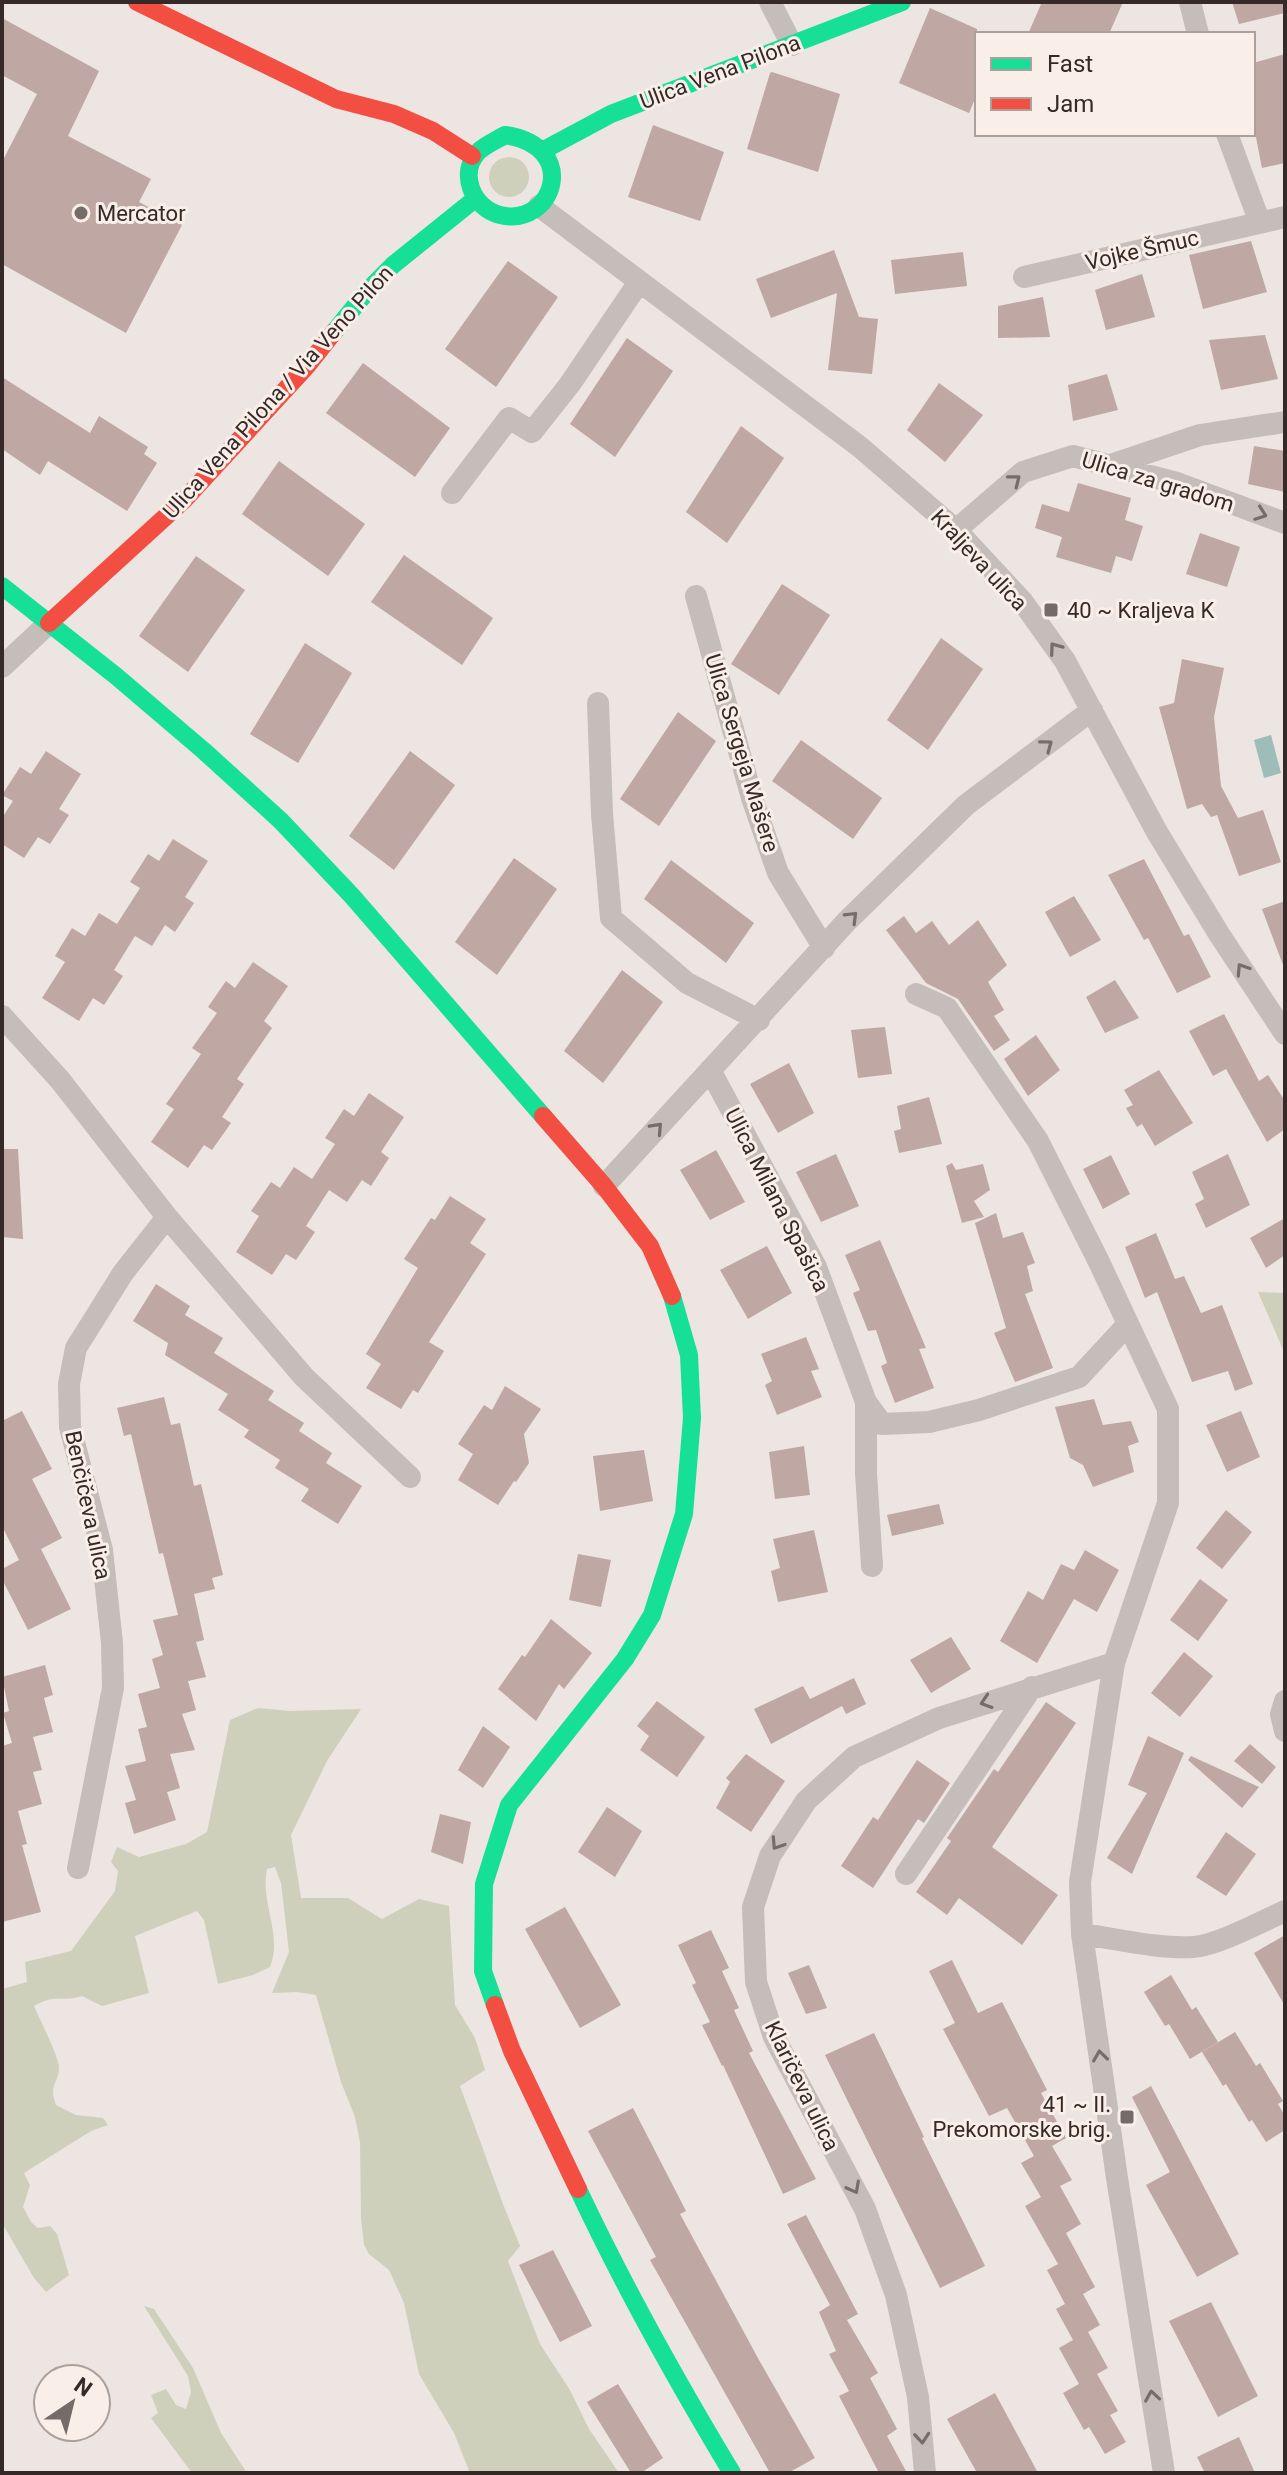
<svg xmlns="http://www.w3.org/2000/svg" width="1287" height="2475" font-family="Roboto,sans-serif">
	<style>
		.green { fill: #cfd0bb }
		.water { fill: #9ebdb9 }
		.building { fill: #bfa7a3 }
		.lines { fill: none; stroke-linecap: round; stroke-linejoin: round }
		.street { stroke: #c5bdb9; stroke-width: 22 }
		.fast { stroke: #16e098; stroke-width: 18 }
		.jam { stroke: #f24e42; stroke-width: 18 }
		.oneway { stroke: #766c69 }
		.poi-dot { fill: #756b69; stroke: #f9efe8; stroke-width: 3 }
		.labels { text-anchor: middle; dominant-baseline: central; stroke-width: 6; stroke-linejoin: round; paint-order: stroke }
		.street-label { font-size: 22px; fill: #352a28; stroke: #f9efe8 }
		.poi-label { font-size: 22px; fill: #352a28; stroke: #f9efe8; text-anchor: start }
	</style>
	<rect width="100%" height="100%" fill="#ece5e1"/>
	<!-- green -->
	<path class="green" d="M489 177a20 20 0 1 1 40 0a20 20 0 1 1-40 0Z
		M1258,1292L1285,1293V1354Z
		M258,1708L290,1711L361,1709L327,1761L291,1835L301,1898H348L382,1919L419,1899L449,1906L455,2005L475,2038L485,2070L460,2086L503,2204L520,2246L508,2261L540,2344L570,2390L589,2429L619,2473H470L454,2433L419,2374L404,2303L389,2270L369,2254L364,2245L361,2218L360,2142L355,2117L341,2082L316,1995L297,1992L272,1993L289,1952L281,1883L275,1867L267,1869C260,1903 283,1935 270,1967L253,1975L218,1984L204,1920L197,1911L135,1936L149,1993L102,2006L82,1996C60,2003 56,1993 34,2006C39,2018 58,2055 59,2067C59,2084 48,2083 56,2105L76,2115L103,2118L108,2125L91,2131L24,2173L30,2185L23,2207L31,2222L38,2228L50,2226L57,2234L69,2275L46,2292L34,2278L2,2223V1989L27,1982L25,1962L71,1951L115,1891L118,1871L111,1862L117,1847L139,1857L186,1844L207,1832L230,1720Z
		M144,2306L154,2309L193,2368L221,2433L247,2473H192L151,2418L158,2413L151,2395L166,2389L176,2405L186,2409L191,2392L188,2376Z"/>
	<!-- water -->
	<path class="water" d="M1271,735L1281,773L1264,778L1254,740Z"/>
	<!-- building -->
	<path class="building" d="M1042,2H1123L1109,34H1028Z
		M1232,2H1285V13L1239,24Z
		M930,8L977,29V94L969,113L899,83Z
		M2,18L99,71L68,136L151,179L139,202L182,225L126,333L2,264V162L37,94L2,75Z
		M1285,54V163L1262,168L1253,122V63Z
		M772,72L840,94L818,172L747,149L770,73Z
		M653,125L724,152L700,221L628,197Z
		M1251,241L1267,292L1203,309L1189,255Z
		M834,250L859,317L878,319L872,374L828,370L837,293L771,318L756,279Z
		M963,252L967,286L895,294L891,260Z
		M508,261L558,297L496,387L445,349Z
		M1142,274L1155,317L1106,330L1095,290Z
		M1043,297L1050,337L998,338V306Z
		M1265,335L1278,379L1221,390L1209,340Z
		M627,338L673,371L615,457L570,424Z
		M363,363L450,428L415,477L326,413Z
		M1107,374L1118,410L1073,421L1068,385Z
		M2,377L90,433L99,416L148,447L144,454L157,463L127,511L48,461L40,475L2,449Z
		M939,383L983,415L945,462L907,430Z
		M741,426L784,458L727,543L686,512Z
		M1254,446L1285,451V492L1248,484Z
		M279,461L365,524L328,576L242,514Z
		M1078,483L1131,498L1125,520L1143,526L1132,561L1116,556L1111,573L1056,557L1062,537L1035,528L1042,504L1069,512Z
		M1200,533L1240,547L1227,587L1186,574Z
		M404,555L493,618L462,665L371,602Z
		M196,556L245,590L188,672L139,636Z
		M782,584L830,615L779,695L731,664Z
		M941,638L983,669L928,750L887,720Z
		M305,643L352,673L298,763L250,734Z
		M1182,659L1224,668L1214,717L1221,786L1238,818L1263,810L1281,862L1239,876L1217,815L1211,817L1202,804L1187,809L1159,707L1174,703Z
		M678,712L716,741L659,826L620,799Z
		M801,740L882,798L853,839L772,781Z
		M46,751L81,774L59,809L69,815L50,844L38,837L24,858L2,844V818L13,801L2,795L20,767L31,774Z
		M410,751L455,785L394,870L349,836Z
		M173,839L208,861L185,897L194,903L175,932L165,925L152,946L135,936L114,970L123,976L104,1005L93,998L79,1021L42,998L65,962L55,956L72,928L85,936L99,913L117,924L140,888L130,882L148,854L159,861Z
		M514,858L557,889L497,975L455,942Z
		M1144,859L1184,936L1189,934L1211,977L1177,993L1148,938L1144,940L1108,875Z
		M671,860L754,923L726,963L644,899Z
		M1074,896L1101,940L1070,957L1045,912Z
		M1285,901V965H1283L1262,909Z
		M904,916L916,933L932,921L949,945L978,920L1007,965L988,982L1004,1010L994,1016L1010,1040L994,1051L958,999L926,983L886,930Z
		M253,962L288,986L264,1021L272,1028L237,1079L244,1084L222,1117L231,1123L212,1150L204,1145L188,1168L151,1142L174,1109L166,1104L201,1054L192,1048L217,1013L208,1007L226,981L235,988Z
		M622,970L663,1002L603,1083L564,1051Z
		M1115,980L1139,1018L1105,1033L1086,997Z
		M1224,1014L1259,1081L1268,1075L1285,1101V1129L1267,1142L1226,1069L1213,1076L1189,1031Z
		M885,1027L892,1074L858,1078L851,1030Z
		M1036,1035L1060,1070L1028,1096L1004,1059Z
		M789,1063L814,1113L778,1133L750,1084Z
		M1159,1070L1193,1123L1155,1146L1142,1124L1137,1127L1126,1108L1133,1105L1124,1090Z
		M369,1093L404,1117L381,1152L389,1158L371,1186L362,1180L347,1202L329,1190L306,1226L315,1232L296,1260L286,1254L272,1275L236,1252L259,1216L251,1211L271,1182L280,1188L294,1167L312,1179L335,1144L325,1138L344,1109L354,1116Z
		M929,1097L942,1144L899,1153L894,1131L901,1129L897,1106Z
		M2,1149H18L23,1239L2,1237Z
		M716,1150L745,1202L710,1220L680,1170Z
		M836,1154L859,1206L821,1222L796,1172Z
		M1228,1154L1250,1205L1206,1228L1195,1204L1204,1199L1192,1172Z
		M1111,1155L1130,1194L1103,1209L1083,1169Z
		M952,1163L956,1170L983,1164L990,1190L974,1201L984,1217L962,1223L946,1166Z
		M450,1196L486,1219L470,1243L486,1254L429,1342L444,1351L418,1393L413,1390L401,1409L366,1388L381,1364L366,1354L418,1268L404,1259L431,1218L435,1220Z
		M996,1213L1003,1238L1023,1232L1035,1263L1027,1266L1033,1291L1025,1294L1053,1368L1015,1382L994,1333L1006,1328L975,1223Z
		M1285,1218V1255L1266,1268L1250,1238Z
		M1156,1233L1175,1279L1184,1276L1201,1313L1222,1305L1253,1384L1235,1391L1228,1371L1192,1382L1157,1292L1145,1298L1125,1247Z
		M880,1240L926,1348L919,1349L934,1388L895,1403L881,1366L887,1363L876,1330L868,1331L853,1293L860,1290L845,1255Z
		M767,1246L792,1293L748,1319L720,1270Z
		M156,1284L190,1306L185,1315L223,1338L214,1353L274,1391L268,1400L304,1423L299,1431L332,1453L326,1463L362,1486L338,1524L301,1501L309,1489L275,1468L280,1460L244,1437L249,1430L218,1410L228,1394L165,1355L168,1343L133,1321Z
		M806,1337L819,1369L811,1371L822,1397L777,1415L765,1385L772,1381L761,1354Z
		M505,1386L541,1409L524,1434L529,1463L516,1482L514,1481L498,1505L458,1480L473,1454L458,1444L484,1405L492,1410Z
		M164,1397L171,1425L180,1423L194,1486L201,1484L223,1575L212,1578L215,1589L194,1594L204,1640L196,1642L206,1677L188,1681L196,1710L182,1714L195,1750L170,1754L180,1788L167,1792L176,1820L134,1834L125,1803L136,1800L125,1766L146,1761L138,1729L147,1727L138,1694L160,1688L152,1659L163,1655L153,1620L178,1615L163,1553L159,1554L131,1434L124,1436L117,1408Z
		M1094,1399L1103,1425L1131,1421L1139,1442L1128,1446L1134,1472L1093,1487L1083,1465L1070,1458L1055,1407Z
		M22,1411L52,1469L32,1479L62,1538L41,1549L71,1609L28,1630L2,1579V1569L19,1560L2,1526V1421Z
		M1241,1411L1260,1457L1227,1472L1206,1425Z
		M804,1446L810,1495L775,1499L769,1452Z
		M644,1450L653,1501L600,1511L593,1456Z
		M939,1504L944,1524L892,1536L887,1515Z
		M1226,1510L1252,1532L1222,1569L1196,1548Z
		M814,1530L828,1592L778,1602L771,1571L780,1568L773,1539Z
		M1085,1550L1119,1570L1097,1612L1074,1599L1037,1663L1000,1641L1028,1591L1043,1600L1061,1564L1074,1570Z
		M578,1554L611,1560L601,1607L569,1600Z
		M1200,1579L1228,1600L1198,1641L1170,1620Z
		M551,1619L592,1653L564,1689L559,1684L536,1721L498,1689L522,1655L525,1657Z
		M951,1637L971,1669L931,1693L910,1660Z
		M1184,1652L1213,1676L1180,1717L1151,1693Z
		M45,1665L53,1695L44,1698L53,1732L33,1737L42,1770L33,1772L42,1804L18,1811L27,1844L22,1845L41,1912L2,1922V1746L12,1743L3,1713L9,1711L2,1677Z
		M854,1678L866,1704L846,1714L842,1706L771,1744L754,1709L803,1686L810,1699Z
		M657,1701L705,1737L677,1777L640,1750L649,1736L637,1726Z
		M1046,1702L1076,1723L992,1847L1058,1895L1022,1945L959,1898L947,1915L916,1892L951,1841L947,1838L990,1775L994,1769L998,1772Z
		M483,1726L510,1747L483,1788L458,1770Z
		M1148,1736L1184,1753L1132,1874L1107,1858L1147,1793L1128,1785Z
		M1250,1744L1276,1767L1262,1784L1234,1761Z
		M746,1754L785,1781L751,1832L716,1808L730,1782L726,1778Z
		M1191,1756L1259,1787L1242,1808L1188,1760Z
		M917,1760L950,1783L924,1823L918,1819L873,1888L841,1866L873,1817L878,1820Z
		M607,1807L642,1831L615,1877L578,1852Z
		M440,1814L471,1822L463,1864L431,1852Z
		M1226,1832L1256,1854L1226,1896L1196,1877Z
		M565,1907L621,2005L580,2028L525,1929Z
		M711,1930L729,1968L722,1971L739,2008L734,2010L753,2051L749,2053L816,2179L783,2194L723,2065L722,2066L702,2025L710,2022L692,1985L696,1983L678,1945Z
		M1285,1935V2006L1254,1953Z
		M952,1960L978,2013L1002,2002L1047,2090L1041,2093L1066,2138L1052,2146L1072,2180L1060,2186L1081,2224L1066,2233L1095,2287L1083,2294L1100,2325L1088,2332L1108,2368L1097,2374L1118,2411L1110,2415L1126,2442L1105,2454L1089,2427L1084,2430L1063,2393L1079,2384L1059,2348L1073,2340L1056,2309L1065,2304L1047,2270L1058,2264L1025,2206L1041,2197L1021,2163L1034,2156L1007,2108L989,2116L943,2029L955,2023L929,1971Z
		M809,1965L827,2008L806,2014L788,1973Z
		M1171,1975L1192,2010L1196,2007L1218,2042L1190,2059L1169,2024L1165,2026L1144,1992Z
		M1235,2032L1256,2066L1260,2063L1283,2101L1278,2104L1285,2116V2130L1266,2142L1252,2120L1249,2122L1226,2084L1223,2086L1202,2052Z
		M874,2033L924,2137L922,2138L985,2266L940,2288L825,2055Z
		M1151,2086L1239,2254L1197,2277L1146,2185L1170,2172L1132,2097Z
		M633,2108L686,2211L680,2214L759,2360L815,2458L788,2473H770L650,2260L656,2257L588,2131Z
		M806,2215L858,2314L847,2320L878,2373L870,2378L897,2429L887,2436L907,2473H879L839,2396L849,2391L829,2354L836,2351L819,2312L830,2305L787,2224Z
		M553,2250L592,2326L560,2342L519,2265Z
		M1211,2302L1258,2396L1218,2417L1169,2321Z
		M618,2384L663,2458L641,2473H631L587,2402Z
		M995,2393L1038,2473H977L947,2419Z
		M1239,2437L1255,2473H1205L1197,2457Z"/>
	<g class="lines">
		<!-- street -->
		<path class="street" d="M770,2L792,45
			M1190,2L1198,34
			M1227,134L1260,223
			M539,206L860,447L956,530L1022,601L1065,661L1157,832L1219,934L1285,1034
			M1024,277L1285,217
			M1111,465L1200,435L1285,422
			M452,493L509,418L532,432L570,384L639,282
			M956,530L1023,472L1073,456L1177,483L1285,523
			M696,596L752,798L778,873L824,948
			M2,667L49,623
			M598,703L602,814L611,918L687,983L759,1020
			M916,994L947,1008L1038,1141L1099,1262L1168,1409V1503L1114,1663L1080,1882L1082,1934L1117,2178L1164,2473
			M2,1016L60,1080L167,1217L304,1377L410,1477
			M710,1070L816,1267L866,1402V1473L872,1566
			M604,1186L847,921L966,805L1092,710
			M866,1402L882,1424L929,1422L979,1410L1079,1377L1128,1324
			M1285,1701L1281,1714L1285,1731
			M78,1868L113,1688L112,1643L102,1550L70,1427L69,1384L76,1348L123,1273L167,1217
			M906,1874L1032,1687
			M1082,1934C1118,1939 1157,1949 1193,1947C1216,1946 1263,1921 1285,1911
			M925,2473L918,2397L896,2295L865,2209L774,2037L756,1982L753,1907L770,1856L806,1801L854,1757L939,1718L1114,1663"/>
		<!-- fast -->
		<path class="fast" d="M505,135C581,146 554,228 500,215C473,208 458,174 478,152C485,145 497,140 505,135Z
			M542,151L611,114L902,2
			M334,332L369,289L393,265L475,199
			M2,586L116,676L204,751L281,821L352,896L543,1116
			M495,2005L483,1971L484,1884L509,1805L625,1659L652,1615L684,1514L692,1418L689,1355L672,1296
			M578,2189C624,2287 676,2380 732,2473"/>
		<!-- jam -->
		<path class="jam" d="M137,2L336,99L394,114L433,131L472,156
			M49,623L185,499L307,366L334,332
			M543,1116L604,1186L650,1246L672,1296
			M495,2005L512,2051L578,2189"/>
	</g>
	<!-- one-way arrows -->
	<defs><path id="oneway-chevron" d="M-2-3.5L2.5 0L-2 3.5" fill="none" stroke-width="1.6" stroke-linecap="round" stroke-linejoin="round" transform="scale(2)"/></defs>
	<g class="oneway">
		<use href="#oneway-chevron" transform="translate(1015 480) rotate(-38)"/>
		<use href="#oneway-chevron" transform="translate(1261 514) rotate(20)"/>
		<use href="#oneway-chevron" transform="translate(1055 648) rotate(-126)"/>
		<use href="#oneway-chevron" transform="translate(1047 745) rotate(-37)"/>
		<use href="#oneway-chevron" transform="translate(852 917) rotate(-45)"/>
		<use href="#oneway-chevron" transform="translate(1242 969) rotate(-123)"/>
		<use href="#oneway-chevron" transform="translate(657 1128) rotate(-47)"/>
		<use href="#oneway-chevron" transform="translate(986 1702) rotate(162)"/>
		<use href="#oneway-chevron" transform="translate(777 1844) rotate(123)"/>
		<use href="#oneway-chevron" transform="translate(1100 2056) rotate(-98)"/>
		<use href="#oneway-chevron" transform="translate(854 2188) rotate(62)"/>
		<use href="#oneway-chevron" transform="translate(1152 2396) rotate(-99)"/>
		<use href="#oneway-chevron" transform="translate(922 2438) rotate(85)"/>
	</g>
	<!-- markers -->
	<g class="poi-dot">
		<circle cx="81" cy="213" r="8"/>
		<rect x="1043" y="602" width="16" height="16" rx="4"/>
		<rect x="1119" y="2109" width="16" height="16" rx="4"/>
	</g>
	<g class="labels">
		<!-- street labels -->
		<g class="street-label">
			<text transform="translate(720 72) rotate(-21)">Ulica Vena Pilona</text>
			<text transform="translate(1142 250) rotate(-13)">Vojke Šmuc</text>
			<text transform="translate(278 392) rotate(-48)">Ulica Vena Pilona / Via Veno Pilon</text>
			<text transform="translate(1158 482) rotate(17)">Ulica za gradom</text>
			<text transform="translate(979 560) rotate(47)">Kraljeva ulica</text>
			<text transform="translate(742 753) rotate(73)">Ulica Sergeja Mašere</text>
			<text transform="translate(777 1200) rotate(63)">Ulica Milana Spašica</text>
			<text transform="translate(88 1505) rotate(78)">Benčičeva ulica</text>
			<text transform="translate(802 2086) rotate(64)">Klaričeva ulica</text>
		</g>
		<!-- poi labels -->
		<g class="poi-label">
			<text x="97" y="213">Mercator</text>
			<text x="1067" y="610">40 ~ Kraljeva K</text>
			<text x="1111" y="2104" text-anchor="end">41 ~ II.<tspan x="1111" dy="25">Prekomorske brig.</tspan></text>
		</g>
	</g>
	<!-- border -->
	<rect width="1287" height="2475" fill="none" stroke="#352a28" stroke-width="8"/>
	<!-- legend -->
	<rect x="975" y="32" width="280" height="104" fill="#f9efe8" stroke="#aba09b" stroke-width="2"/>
	<rect x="991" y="58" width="40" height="12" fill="#16e098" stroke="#aba09b" stroke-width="2"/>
	<text x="1047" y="72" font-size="24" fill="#352a28">Fast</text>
	<rect x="991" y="98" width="40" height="12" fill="#f24e42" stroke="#aba09b" stroke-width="2"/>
	<text x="1047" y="112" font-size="24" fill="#352a28">Jam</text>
	<!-- north arrow -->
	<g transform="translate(72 2403) rotate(35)"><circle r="38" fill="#f9efe8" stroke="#aba09b" stroke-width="2"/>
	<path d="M0-6L14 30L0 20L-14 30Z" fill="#756b69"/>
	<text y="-12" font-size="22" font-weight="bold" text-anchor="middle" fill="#352a28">N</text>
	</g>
</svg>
